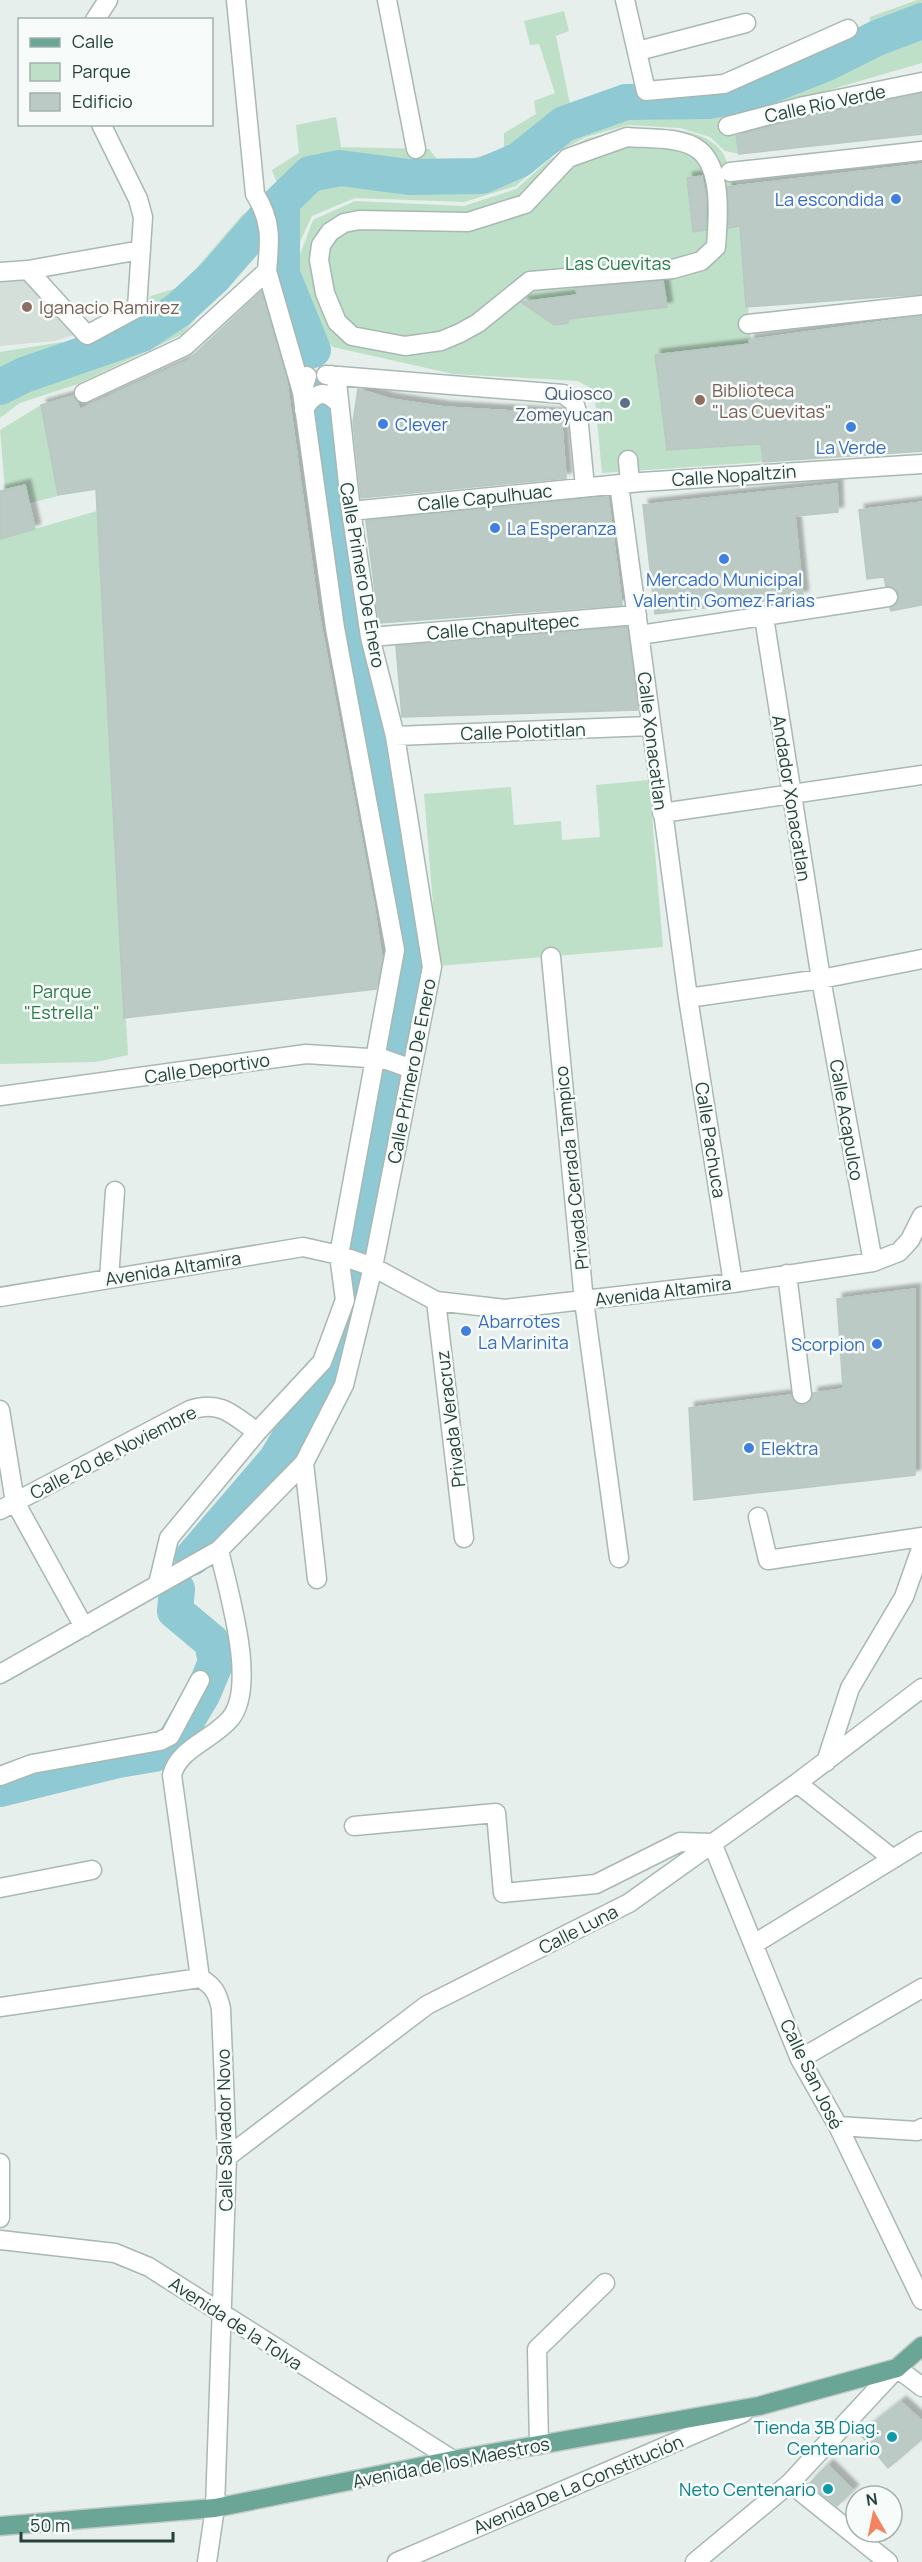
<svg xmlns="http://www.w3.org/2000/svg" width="922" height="2562" font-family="Manrope,sans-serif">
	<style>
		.built { fill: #d4dfda }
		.green { fill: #bfe0c8 }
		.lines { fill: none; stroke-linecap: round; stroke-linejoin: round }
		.river { stroke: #8ec9d4; stroke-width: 36 }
		.building { fill: #bbcac4; stroke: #b8c9c2; stroke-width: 1.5; filter: url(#shadow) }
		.minor-casing { stroke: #a8b8b2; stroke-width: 21 }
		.major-casing { stroke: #c2cac8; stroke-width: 21 }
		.minor { stroke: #fff; stroke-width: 18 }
		.major { stroke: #6aa596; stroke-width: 18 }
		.shop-dot { fill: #3f7fe0; stroke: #f7fbf9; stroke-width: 2 }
		.education-dot { fill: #8d6e63; stroke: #f7fbf9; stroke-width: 2 }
		.service-dot { fill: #5c6f8a; stroke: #f7fbf9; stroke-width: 2 }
		.culture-dot { fill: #0f9aa8; stroke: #f7fbf9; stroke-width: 2 }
		.labels { text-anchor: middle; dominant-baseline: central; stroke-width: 5; stroke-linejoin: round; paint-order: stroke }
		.street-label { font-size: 18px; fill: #24423a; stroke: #f7fbf9 }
		.shop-label { font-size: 18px; fill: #366cbe; stroke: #f7fbf9; text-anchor: start }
		.park-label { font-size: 18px; fill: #2d7a4b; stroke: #f7fbf9 }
		.education-label { font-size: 18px; fill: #785e54; stroke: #f7fbf9; text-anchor: start }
		.service-label { font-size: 18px; fill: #4e5e75; stroke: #f7fbf9; text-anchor: end }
		.culture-label { font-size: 18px; fill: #0d838f; stroke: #f7fbf9; text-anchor: end }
	</style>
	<defs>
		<filter id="shadow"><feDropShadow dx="5.5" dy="-5.5" stdDeviation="1.5" flood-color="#0004"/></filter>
	</defs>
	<rect width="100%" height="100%" fill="#e6efeb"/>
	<!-- built -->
	<path class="built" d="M28,278L77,334L55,341L0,346V280Z"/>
	<!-- green -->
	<path class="green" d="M917,0H922V63L784,103L735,133L739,154L725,151L710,137L680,128L628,125L586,137L548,157L516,186L464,202L355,198L312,216C306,229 298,245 295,259C290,282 316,331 330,348L315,346L286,273L287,206L183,334L78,384L20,403L0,418V352L62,342L64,353L107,336L151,296L180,287L243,214L280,191L272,170L299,153L296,125L336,117L341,147L429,149L443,167L504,149V133L536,114L534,101L555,93L539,44L530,45L524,21L564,11L569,31L556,36L570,104L583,102L601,118L628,108H709L755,99L830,68L868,50L870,17Z
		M628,128C657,129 707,125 724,155C729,165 732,176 736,186L763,462L602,473L594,390L578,381L453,374L333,347L319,330L304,296L298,260L313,220L355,201L464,206L516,189L549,160L586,139Z
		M41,405L58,496L29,503L25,485L5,490L0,430Z
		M97,511L128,1055L96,1062L0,1064V539Z
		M649,780L663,947L438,966L424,794L511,787L514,825L561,821L562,840L600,837L596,785Z"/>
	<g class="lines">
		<!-- river -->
		<path class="river" d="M282,202V274L313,350
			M0,387L24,375L142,334L178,310L214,277L267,216L310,174L340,168L409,177L482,176L519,160L564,124L626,102L708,101L751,93L827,63L877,38L922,21
			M192,1558L276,1460L342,1350L356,1281L357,1243L395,1062L422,958L357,642L320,389
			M0,1789L118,1760L154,1754L173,1744L203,1693L216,1662L212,1642L175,1611L177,1589"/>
	</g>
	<!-- building -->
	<path class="building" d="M922,93V134L739,154L736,136L807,117Z
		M922,164V294L746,307L740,226L729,228L727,187Z
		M702,176L706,196V230L693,232L687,178Z
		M663,281L667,307L568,319V323L554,325L521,302L577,295L576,288Z
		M261,292L287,383L318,609L374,905L382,959L376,989L124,1018L96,489L58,495L41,405L73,396L78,403L79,410L189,360Z
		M922,316V451L763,462L761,444L667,450L655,355L750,344L749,340Z
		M358,389L390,399L444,407L561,414L566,478L361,498L353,422Z
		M837,484L838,512L795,516L803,596L655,614L643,505Z
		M25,485L35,529L0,539V491Z
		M608,497L622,605L379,623L366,521Z
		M922,502V605L891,611L890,608L899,601L897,590L886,586L884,577L867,579L859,510Z
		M627,627L638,710L402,717L396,646Z
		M915,1289V1475L694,1500L689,1408L791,1395L797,1404L804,1405L812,1399L813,1393L843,1389L837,1299Z
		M901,2402L922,2421V2439L888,2468L860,2434Z
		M828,2465L853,2490L837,2506L809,2484Z"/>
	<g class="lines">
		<!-- minor casing -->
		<g class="minor-casing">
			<path id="minor" d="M387,0L416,149
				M625,0L646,91L724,84L848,29
				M95,20L108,0
				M638,51L746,23
				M728,126L804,106L922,82
				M627,137C648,139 681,136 699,150C723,169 718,220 716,247L701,261L673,269L530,281L478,323L460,333L441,341L405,346L352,336L337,322L325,293L319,260L321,245L330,232L344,223L359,220L468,222L525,204L568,158Z
				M730,172L922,151
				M28,270L141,250
				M267,271L302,392
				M0,272L28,270L87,335L137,308L143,217L138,199L101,124
				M748,324L922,305
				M326,375L563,394L574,402L578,415L585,487
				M84,393L185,346L267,271C270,240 272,221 255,194L236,0
				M304,410C312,394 325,388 337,402
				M628,460L630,483
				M619,484L688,998L733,1283
				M351,511L641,482L922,464
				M764,617L821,979L873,1262
				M640,635L888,597
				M370,637L637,615
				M395,736L651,726
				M662,813L922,775
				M551,957L584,1301L619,1558
				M688,998L821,979L922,959
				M0,1096L306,1054L384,1059L412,1069
				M787,1274L802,1394
				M109,1279L115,1191
				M0,1297L303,1247L339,1255L373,1267L436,1301L505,1309L733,1283L873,1262L899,1252L910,1240L922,1216
				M436,1301L464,1538
				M0,1410L15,1502L84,1627
				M304,1463L317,1579
				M0,1510L190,1410C221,1400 233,1415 257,1432
				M758,1517L768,1560L922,1537
				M158,1584L169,1538L257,1432L322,1362L345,1300L339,1255L395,950L335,628L302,392L307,376
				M0,1674L219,1550L304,1463L344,1385L373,1267L432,967L395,736L370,637L351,511L337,382L331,375
				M826,1762L850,1688L904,1597L922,1546
				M0,1776L32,1764L160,1741L170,1736L200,1680
				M797,1783L893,1859
				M354,1826L496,1813L503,1893L596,1884L680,1842L712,1843L800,2059L838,2126L922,2300
				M0,1888L92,1870
				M754,1944L922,1841
				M0,2007L200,1978
				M800,2059L922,1988
				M838,2126L917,2131L922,2128
				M227,2157L427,2005L629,1903L797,1783L922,1688
				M0,2163V2218
				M0,2240L115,2253L149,2267L453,2460
				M539,2445L537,2349L605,2283
				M790,2483L888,2562
				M207,2562L215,2508L227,2157L221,2009C218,1994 214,1986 200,1978L172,1775C179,1748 212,1740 230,1719C258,1686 228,1591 219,1550
				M397,2562L743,2413
				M695,2562L790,2483L897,2368L922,2387"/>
		</g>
		<!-- major casing -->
		<g class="major-casing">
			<path id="major" d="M0,2526L215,2508L453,2460L759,2406L897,2368L922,2346"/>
		</g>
		<!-- minor -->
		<use href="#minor" class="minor"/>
		<!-- major -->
		<use href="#major" class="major"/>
	</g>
	<!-- markers -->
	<g class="shop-dot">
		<circle cx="896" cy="199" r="6"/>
		<circle cx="383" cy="424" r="6"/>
		<circle cx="851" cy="427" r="6"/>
		<circle cx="495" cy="528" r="6"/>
		<circle cx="724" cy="559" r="6"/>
		<circle cx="466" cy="1331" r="6"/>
		<circle cx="877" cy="1344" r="6"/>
		<circle cx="749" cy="1448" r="6"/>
	</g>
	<g class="education-dot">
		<circle cx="27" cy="307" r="6"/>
		<circle cx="700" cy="400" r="6"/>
	</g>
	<circle class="service-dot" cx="625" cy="403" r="6"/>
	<g class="culture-dot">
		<circle cx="892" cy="2437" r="6"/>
		<circle cx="828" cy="2489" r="6"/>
	</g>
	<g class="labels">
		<!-- street labels -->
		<g class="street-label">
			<text transform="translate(825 103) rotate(-12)">Calle Río Verde</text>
			<text transform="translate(734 475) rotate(-4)">Calle Nopaltzin</text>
			<text transform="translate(485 497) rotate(-6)">Calle Capulhuac</text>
			<text transform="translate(363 575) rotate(80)">Calle Primero De Enero</text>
			<text transform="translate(503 626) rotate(-5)">Calle Chapultepec</text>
			<text transform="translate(523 731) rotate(-2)">Calle Polotitlan</text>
			<text transform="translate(653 741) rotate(83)">Calle Xonacatlan</text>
			<text transform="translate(792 798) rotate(81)">Andador Xonacatlan</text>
			<text transform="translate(207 1068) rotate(-8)">Calle Deportivo</text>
			<text transform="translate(411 1071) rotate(-79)">Calle Primero De Enero</text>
			<text transform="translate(847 1120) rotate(80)">Calle Acapulco</text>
			<text transform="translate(711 1140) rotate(81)">Calle Pachuca</text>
			<text transform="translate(571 1168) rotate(-96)">Privada Cerrada Tampico</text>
			<text transform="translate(173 1268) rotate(-9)">Avenida Altamira</text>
			<text transform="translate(663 1291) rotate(-7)">Avenida Altamira</text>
			<text transform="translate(450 1419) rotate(-97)">Privada Veracruz</text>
			<text transform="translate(113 1452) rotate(-27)">Calle 20 de Noviembre</text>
			<text transform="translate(578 1929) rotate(-27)">Calle Luna</text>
			<text transform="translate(812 2074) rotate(64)">Calle San José</text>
			<text transform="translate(224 2130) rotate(-91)">Calle Salvador Novo</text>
			<text transform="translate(236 2323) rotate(33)">Avenida de la Tolva</text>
			<text transform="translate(451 2462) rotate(-11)">Avenida de los Maestros</text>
			<text transform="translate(578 2484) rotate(-23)">Avenida De La Constitución</text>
		</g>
		<!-- shop labels -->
		<g class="shop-label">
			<text x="884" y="199" text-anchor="end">La escondida</text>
			<text x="395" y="424">Clever</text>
			<text x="851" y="447" text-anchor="middle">La Verde</text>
			<text x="507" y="528">La Esperanza</text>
			<text x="724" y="579" text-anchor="middle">Mercado Municipal<tspan x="724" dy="21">Valentin Gomez Farias</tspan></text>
			<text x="478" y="1321">Abarrotes<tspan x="478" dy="21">La Marinita</tspan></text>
			<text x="865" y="1344" text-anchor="end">Scorpion</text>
			<text x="761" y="1448">Elektra</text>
		</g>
		<!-- park labels -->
		<g class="park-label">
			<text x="618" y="263">Las Cuevitas</text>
			<text x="62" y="991">Parque<tspan x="62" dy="21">"Estrella"</tspan></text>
		</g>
		<!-- education labels -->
		<g class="education-label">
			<text x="39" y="307">Iganacio Ramirez</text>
			<text x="712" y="390">Biblioteca<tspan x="712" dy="21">"Las Cuevitas"</tspan></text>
		</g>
		<!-- service labels -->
		<g class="service-label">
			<text x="613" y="393">Quiosco<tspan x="613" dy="21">Zomeyucan</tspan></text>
		</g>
		<!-- culture labels -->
		<g class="culture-label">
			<text x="880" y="2427">Tienda 3B Diag.<tspan x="880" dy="21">Centenario</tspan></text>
			<text x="816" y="2489">Neto Centenario</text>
		</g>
	</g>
	<!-- legend -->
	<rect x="18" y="18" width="195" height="108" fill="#f7fbf9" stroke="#a3b1ad" stroke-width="1.5"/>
	<rect x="30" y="38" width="30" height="9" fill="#6aa596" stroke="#a3b1ad" stroke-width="1.5"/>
	<text x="72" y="48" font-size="18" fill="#24423a">Calle</text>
	<rect x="30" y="63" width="30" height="18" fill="#bfe0c8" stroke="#a3b1ad" stroke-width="1.5"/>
	<text x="72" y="78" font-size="18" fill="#24423a">Parque</text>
	<rect x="30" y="93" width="30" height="18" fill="#bbcac4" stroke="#a3b1ad" stroke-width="1.5"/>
	<text x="72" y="108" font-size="18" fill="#24423a">Edificio</text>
	<!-- north arrow -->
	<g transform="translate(874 2514) rotate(351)"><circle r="28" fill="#f7fbf9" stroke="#a3b1ad" stroke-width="1.5"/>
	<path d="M0-4.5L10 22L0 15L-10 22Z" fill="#f4845f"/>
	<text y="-9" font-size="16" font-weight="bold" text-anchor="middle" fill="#24423a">N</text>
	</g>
	<!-- scale -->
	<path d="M21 2532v9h152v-9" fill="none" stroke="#24423a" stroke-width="3"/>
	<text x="30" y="2532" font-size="18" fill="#24423a" stroke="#f7fbf9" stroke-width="4.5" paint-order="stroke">50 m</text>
</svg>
